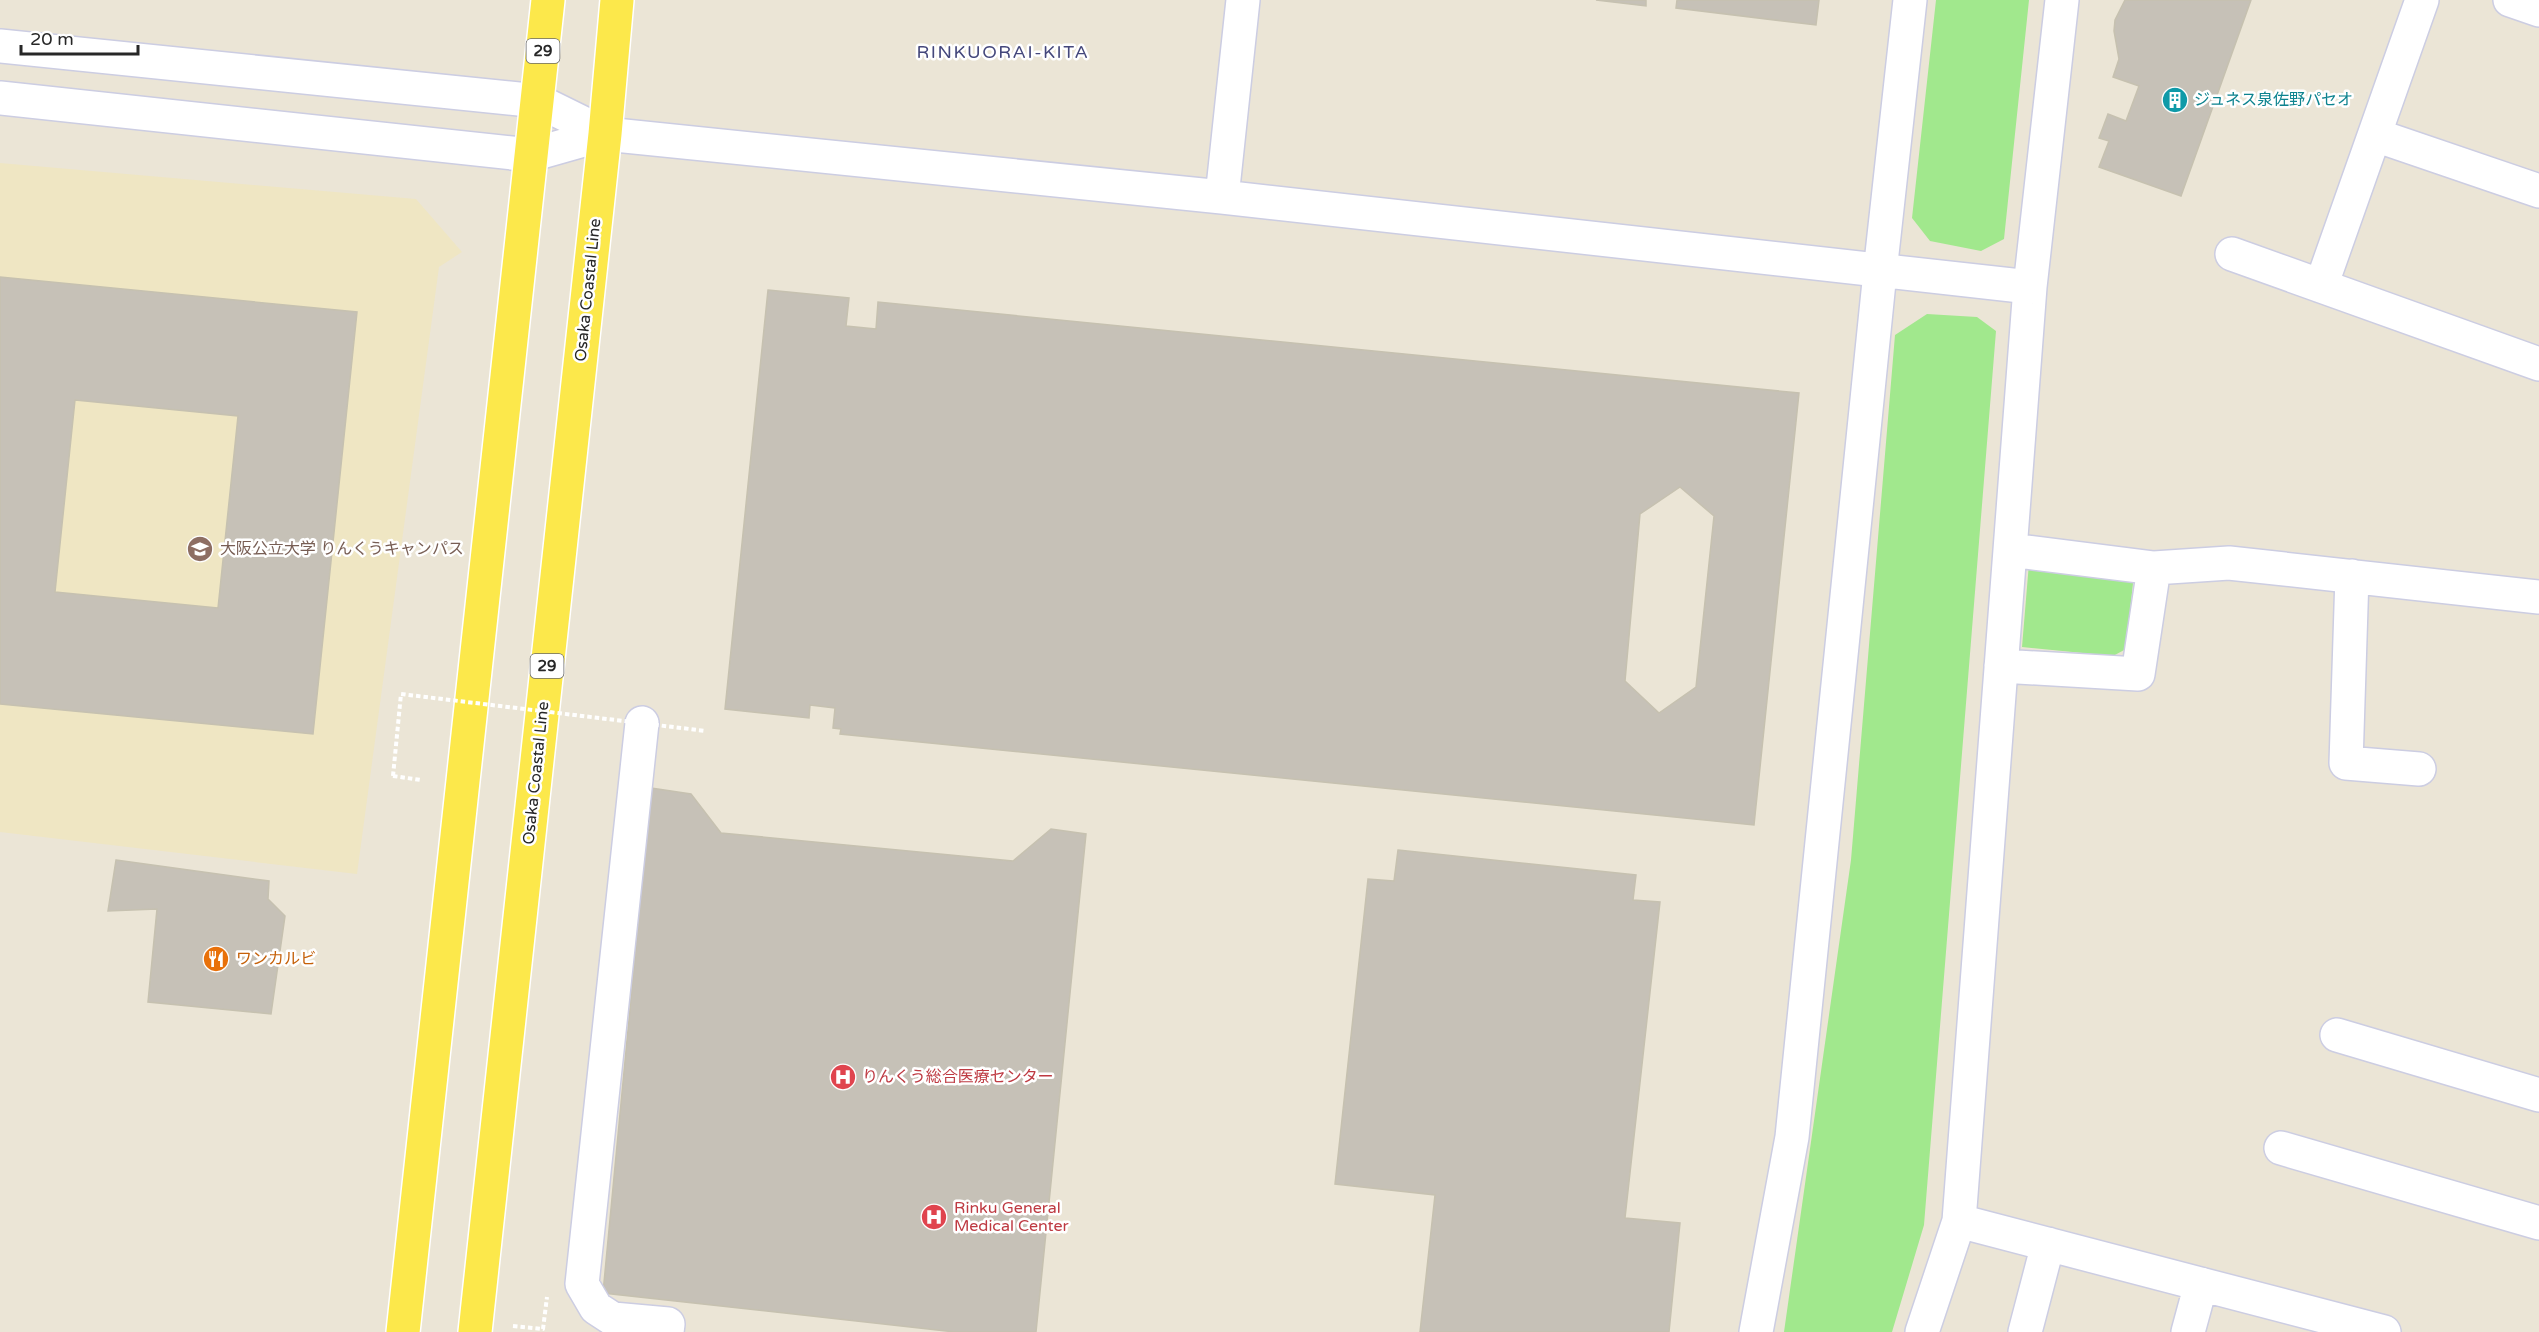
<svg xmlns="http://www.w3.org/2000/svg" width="2539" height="1332" font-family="'Varela Round','Noto Sans JP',sans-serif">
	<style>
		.education { fill: #efe6c3 }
		.green { fill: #a1e88d }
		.building { fill: #c6c1b7; stroke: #c6c1b0; stroke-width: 1.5; fill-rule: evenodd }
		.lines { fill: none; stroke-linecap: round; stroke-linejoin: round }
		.minor-casing { stroke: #cccde2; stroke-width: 36 }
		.major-casing { stroke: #fff; stroke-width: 36 }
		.path { stroke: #fff; stroke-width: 4; stroke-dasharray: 4.5 3; stroke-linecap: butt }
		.minor { stroke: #fff; stroke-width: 33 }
		.major { stroke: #fce84b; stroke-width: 33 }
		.path-bridge { stroke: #fff; stroke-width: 4; stroke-dasharray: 4.5 3; stroke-linecap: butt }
		.labels { text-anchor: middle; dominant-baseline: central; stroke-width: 5; stroke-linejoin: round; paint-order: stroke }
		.shield { fill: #fff; stroke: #686868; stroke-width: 1.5 }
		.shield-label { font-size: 15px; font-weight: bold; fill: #272727 }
		.culture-label { font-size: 16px; fill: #0d838f; stroke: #fff; text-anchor: start }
		.street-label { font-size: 16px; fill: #272727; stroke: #fff }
		.education-label { font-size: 16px; fill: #785e54; stroke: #fff; text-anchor: start }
		.food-label { font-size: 16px; fill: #c56008; stroke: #fff; text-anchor: start }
		.health-label { font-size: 16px; fill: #be3a42; stroke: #fff; text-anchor: start }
		.neighbourhood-label { font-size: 18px; letter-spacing: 1.5px; fill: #44477b; stroke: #fff }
	</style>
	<rect width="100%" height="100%" fill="#ebe5d6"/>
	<!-- education -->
	<path class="education" d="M0,163L416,199L462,252L439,267L357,874L0,832Z"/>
	<!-- green -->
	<path class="green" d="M1936,0H2029L2004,239L1981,251L1930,241L1912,218Z
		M1927,314L1977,317L1996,331L1924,1225L1892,1332H1784L1851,860L1895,335Z
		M2029,563L2123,571L2133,583L2126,649L2113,656L2022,647Z"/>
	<!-- building -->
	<path class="building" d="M1596,0H1646V6Z
		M1677,0H1819L1816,25L1676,8Z
		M2125,0H2251L2181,196L2099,167L2109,141L2099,138L2108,114L2126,121L2139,86L2113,77L2119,59L2114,31L2115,20Z
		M0,277L357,312L313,734L0,704ZM75,400L238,416L218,608L55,592Z
		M768,290L849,298L846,326L876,329L878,302L1799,393L1754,825L840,734L841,729L833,728L835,708L810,705L809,718L725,709ZM1680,487L1714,516L1696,687L1659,713L1625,681L1640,514Z
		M651,788L691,794L721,833L1013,861L1051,829L1086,834L1036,1332H955L603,1293Z
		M1398,850L1636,875L1633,900L1660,902L1625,1218L1680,1223L1669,1332H1420L1435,1195L1335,1184L1368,879L1394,881Z
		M116,860L269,881L268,899L285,916L271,1014L148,1002L157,909L108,911Z"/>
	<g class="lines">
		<!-- minor casing -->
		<g class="minor-casing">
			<path id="minor" d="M2510,0L2539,10
				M0,46L538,101L605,134L1222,197L2030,287
				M0,98L531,155L605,134
				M2375,135L2539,191
				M1222,197L1243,0
				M2232,254L2539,364
				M2321,286L2422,0
				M2010,550L2154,568L2229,563L2539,597
				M2352,576L2346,763L2419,769
				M2001,666L2138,674L2154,568
				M642,723L582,1284L596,1308L613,1319L668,1324L667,1332
				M2337,1035L2539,1095
				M2281,1148L2539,1223
				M1959,1221L2384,1332
				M1756,1332L1792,1137L1880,272L1910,0
				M1922,1332L1959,1221L2030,287L2062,0
				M2025,1332L2048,1244
				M2188,1332L2201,1284"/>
		</g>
		<!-- major casing -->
		<g class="major-casing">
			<path id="major" d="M403,1332L548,0
				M475,1332L605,134L617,0"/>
		</g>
		<!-- path -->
		<path class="path" d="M393,776L421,780
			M513,1326L543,1329L547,1297"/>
		<!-- minor -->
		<use href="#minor" class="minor"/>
		<!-- major -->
		<use href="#major" class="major"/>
		<!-- path-bridge -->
		<path class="path-bridge" d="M393,776L401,694L706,731"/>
	</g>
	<!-- icons -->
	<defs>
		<g id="building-disc" transform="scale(1.35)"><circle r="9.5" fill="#0f9aa8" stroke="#fff"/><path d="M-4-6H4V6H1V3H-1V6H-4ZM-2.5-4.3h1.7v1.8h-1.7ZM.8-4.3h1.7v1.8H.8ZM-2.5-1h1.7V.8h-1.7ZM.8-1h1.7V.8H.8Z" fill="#fff"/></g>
		<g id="university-disc" transform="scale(1.35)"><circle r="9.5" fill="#8d6e63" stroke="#fff"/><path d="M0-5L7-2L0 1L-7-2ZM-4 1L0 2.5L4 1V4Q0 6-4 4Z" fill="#fff"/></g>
		<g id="restaurant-disc" transform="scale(1.35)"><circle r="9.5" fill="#e8710a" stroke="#fff"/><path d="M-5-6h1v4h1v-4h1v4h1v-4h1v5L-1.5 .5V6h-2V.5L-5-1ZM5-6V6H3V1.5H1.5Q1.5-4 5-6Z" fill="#fff"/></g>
		<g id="hospital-disc" transform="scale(1.35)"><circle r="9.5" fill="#e0444e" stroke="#fff"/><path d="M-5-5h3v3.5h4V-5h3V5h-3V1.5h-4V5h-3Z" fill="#fff"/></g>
	</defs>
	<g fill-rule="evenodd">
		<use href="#building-disc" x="2175" y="100"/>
		<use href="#university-disc" x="200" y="549"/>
		<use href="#restaurant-disc" x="216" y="959"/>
		<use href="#hospital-disc" x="843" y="1077"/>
		<use href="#hospital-disc" x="934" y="1217"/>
	</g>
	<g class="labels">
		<!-- shield labels -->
		<g class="shield">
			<rect x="526.5" y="39" width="33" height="24" rx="4.5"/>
			<rect x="530.5" y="654" width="33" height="24" rx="4.5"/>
		</g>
		<g class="shield-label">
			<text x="543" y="51">29</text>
			<text x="547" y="666">29</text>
		</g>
		<!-- culture labels -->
		<g class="culture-label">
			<text x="2194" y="100">ジュネス泉佐野パセオ</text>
		</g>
		<!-- street labels -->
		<g class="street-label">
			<text transform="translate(588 290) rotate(-84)">Osaka Coastal Line</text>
			<text transform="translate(536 773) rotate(-84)">Osaka Coastal Line</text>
		</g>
		<!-- education labels -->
		<g class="education-label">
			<text x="220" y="549">大阪公立大学 りんくうキャンパス</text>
		</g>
		<!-- food labels -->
		<g class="food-label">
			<text x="236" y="959">ワンカルビ</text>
		</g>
		<!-- health labels -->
		<g class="health-label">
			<text x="862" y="1077">りんくう総合医療センター</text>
			<text x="954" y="1208">Rinku General<tspan x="954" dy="18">Medical Center</tspan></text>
		</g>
		<!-- neighbourhood labels -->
		<g class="neighbourhood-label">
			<text x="1003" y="52">RINKUORAI-KITA</text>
		</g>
	</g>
	<!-- scale -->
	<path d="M21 45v9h117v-9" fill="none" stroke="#272727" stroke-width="3"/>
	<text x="30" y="45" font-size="18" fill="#272727" stroke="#ffffff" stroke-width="4.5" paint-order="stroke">20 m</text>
</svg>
